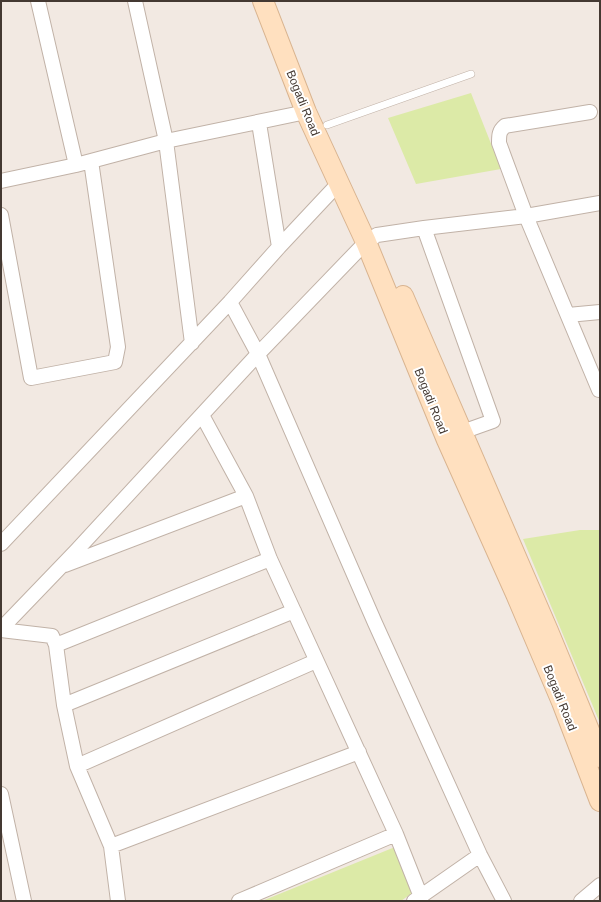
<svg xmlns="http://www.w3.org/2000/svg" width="601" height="902" font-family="Helvetica,sans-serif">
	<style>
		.green { fill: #dceaa7 }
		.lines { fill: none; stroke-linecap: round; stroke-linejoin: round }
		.lane-casing { stroke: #c1b2a7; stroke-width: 8 }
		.street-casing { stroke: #c1b2a7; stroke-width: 16 }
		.secondary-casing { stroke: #d9b490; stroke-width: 22 }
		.lane { stroke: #fff; stroke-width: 7 }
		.street { stroke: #fff; stroke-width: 14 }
		.secondary { stroke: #ffe0bf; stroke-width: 20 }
		.labels { text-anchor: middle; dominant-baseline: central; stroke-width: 4; stroke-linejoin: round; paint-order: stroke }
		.street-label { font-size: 12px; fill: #443932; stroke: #fff }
	</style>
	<rect width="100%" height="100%" fill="#f2e9e2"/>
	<!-- green -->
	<path class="green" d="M471,93L501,169L416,184L388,118Z
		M580,530H600V723L523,539Z
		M395,847L412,893L401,901H262Z"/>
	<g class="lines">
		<!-- lane casing -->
		<g class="lane-casing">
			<path id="lane" d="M327,125L471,74"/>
		</g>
		<!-- street casing -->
		<g class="street-casing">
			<path id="street" d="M38,1L76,165
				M135,1L166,141L192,343
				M590,112L505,126C499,131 499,135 499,143L526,216L599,390H600
				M259,123L279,247
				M1,181L76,165L166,141L306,112
				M1,215L31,378L115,362L118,347L91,161
				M424,228L493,421L462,432
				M230,302L258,354L375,623L480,855L504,901
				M568,315L600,312
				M202,415L246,496L270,559L396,834L239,901
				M1,544L230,302L279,247L338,184
				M65,565L246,496
				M1,629L76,551L258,354L366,242L377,235L424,228L526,216L600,203
				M1,630L52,636L56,645L64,705L77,766L111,846L118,901
				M56,645L270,559
				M64,705L294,611
				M77,766L316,661
				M1,794L24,901
				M396,834L421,897
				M111,846L359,752
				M414,901L480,855
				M581,901L600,885"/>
		</g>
		<!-- secondary casing -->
		<g class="secondary-casing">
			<path id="secondary" d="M263,1L306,112L366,242L447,440L516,594L562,702L600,801
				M403,296L548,631L600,757"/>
		</g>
		<!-- lane -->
		<use href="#lane" class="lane"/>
		<!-- street -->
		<use href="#street" class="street"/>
		<!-- secondary -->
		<use href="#secondary" class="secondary"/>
	</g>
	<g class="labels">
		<!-- street labels -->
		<g class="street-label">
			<text transform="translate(303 103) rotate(68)">Bogadi Road</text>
			<text transform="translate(431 401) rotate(68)">Bogadi Road</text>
			<text transform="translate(560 698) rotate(68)">Bogadi Road</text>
		</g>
	</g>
	<!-- border -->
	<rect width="601" height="902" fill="none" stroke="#443932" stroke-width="4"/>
</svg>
